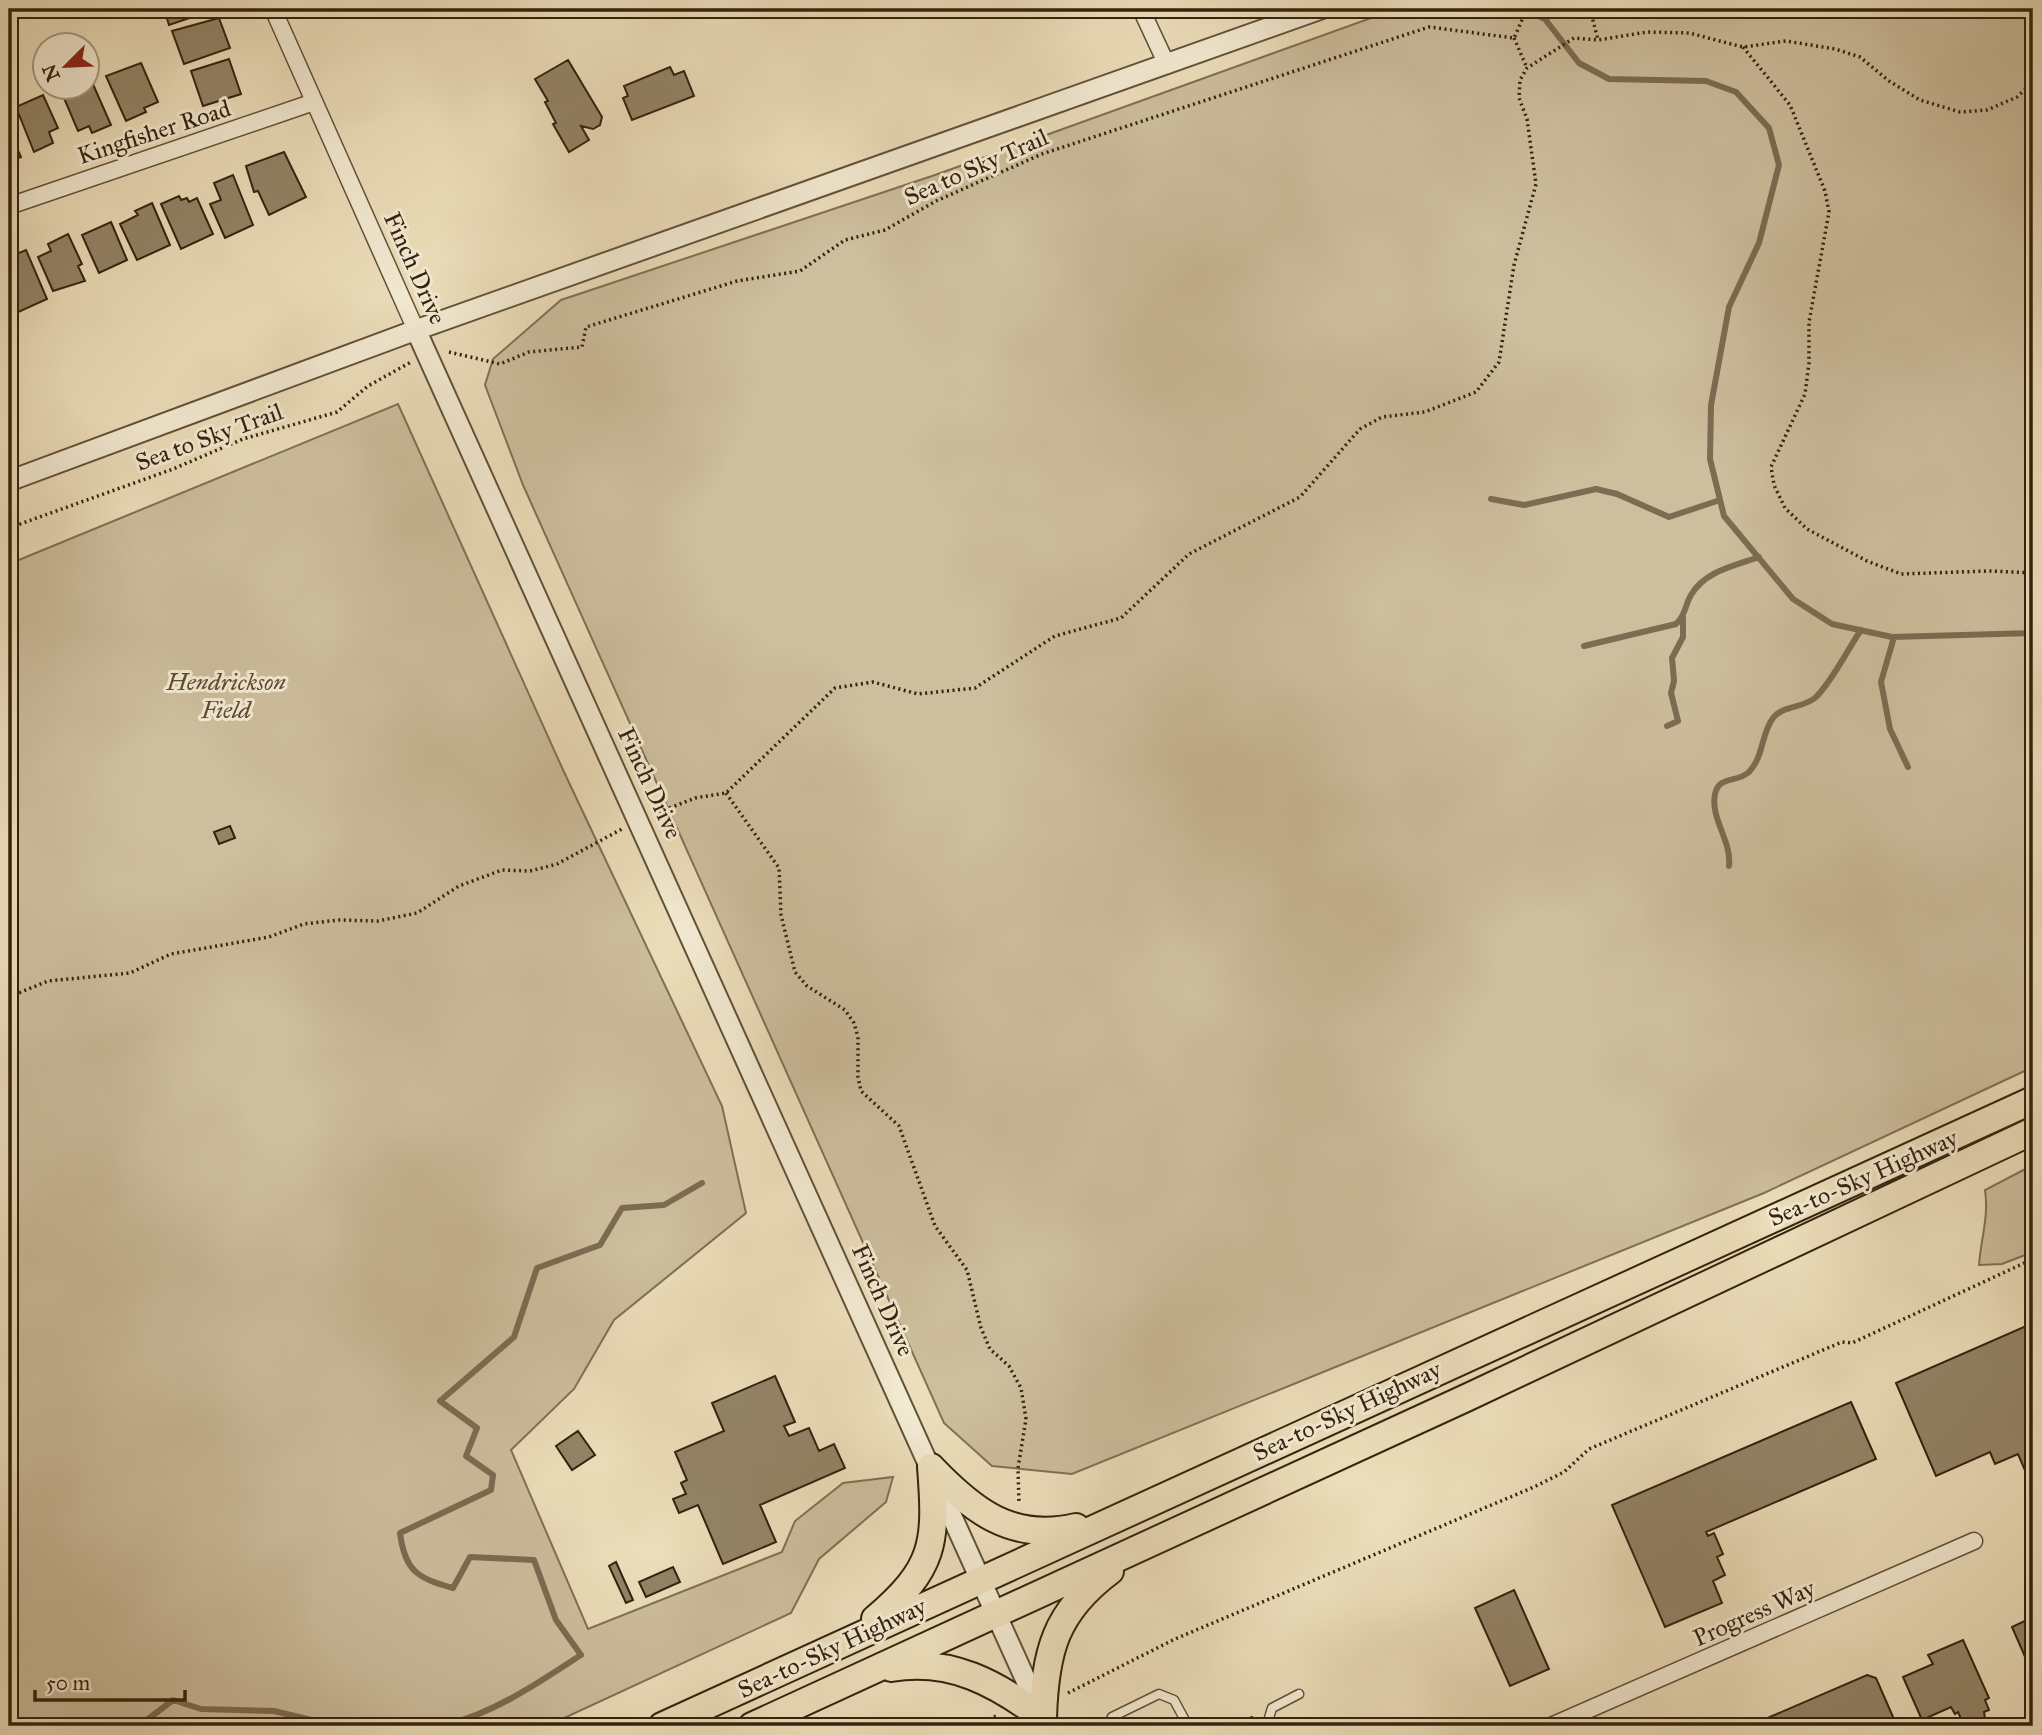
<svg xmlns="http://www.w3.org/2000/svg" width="2042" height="1735" font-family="'IM FELL Great Primer',serif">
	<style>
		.green { fill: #cdbe9d; stroke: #807056; stroke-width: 2 }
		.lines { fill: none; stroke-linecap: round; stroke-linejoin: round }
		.stream { stroke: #7c6c52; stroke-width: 6 }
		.building { fill: #938467; stroke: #33220e; stroke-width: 2 }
		.service-casing { stroke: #615139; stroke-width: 11 }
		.minor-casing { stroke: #615139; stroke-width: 19 }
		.tertiary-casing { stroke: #615139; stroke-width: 23 }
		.trunk-casing { stroke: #33220e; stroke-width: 30 }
		.path { stroke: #33220e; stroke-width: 3.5; stroke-dasharray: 2 3.5; stroke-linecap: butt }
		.service { stroke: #f3ead2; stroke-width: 8 }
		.minor { stroke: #f3ead2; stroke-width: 16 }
		.tertiary { stroke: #f3ead2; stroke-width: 19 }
		.trunk { stroke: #ecdeba; stroke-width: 26 }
		.labels { text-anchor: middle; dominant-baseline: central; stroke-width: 6; stroke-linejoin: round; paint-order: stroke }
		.street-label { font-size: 24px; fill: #33220e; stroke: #f3ead2 }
		.park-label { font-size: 24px; font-style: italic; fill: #5a4932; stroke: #f3ead2 }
	</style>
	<rect width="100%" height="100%" fill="#ecdeba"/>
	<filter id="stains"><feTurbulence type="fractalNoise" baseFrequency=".00286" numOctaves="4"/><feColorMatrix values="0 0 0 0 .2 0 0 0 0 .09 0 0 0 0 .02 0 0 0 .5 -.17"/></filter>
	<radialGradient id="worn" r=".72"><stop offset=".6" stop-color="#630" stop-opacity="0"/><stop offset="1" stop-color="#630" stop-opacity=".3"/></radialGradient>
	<!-- green -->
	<path class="green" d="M1396,9H2033V1067L1764,1193L1072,1474L992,1466L944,1423L523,485L485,385L493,359L561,300L935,175Z
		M398,404L564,772L722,1106L746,1213L614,1320L574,1389L511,1450L588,1629L782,1552L795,1521L843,1483L893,1477L886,1502L819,1559L791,1613L547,1726H9V1516L12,1515L9,564Z
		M2033,1165V1252L2002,1264L1979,1265C1981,1238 1989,1217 1985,1190Z"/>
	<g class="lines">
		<!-- stream -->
		<path class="stream" d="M1523,9L1545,19L1579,63L1609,79L1706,81L1736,92L1769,128L1779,165L1759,243L1729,307L1711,405L1710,459L1724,516L1793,599L1832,624L1892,637L2033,633
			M1491,499L1524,505L1596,489L1617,494L1669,517L1720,500
			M1894,637L1881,682L1890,729L1908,767
			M1584,646L1676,624C1686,615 1685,605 1691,595C1705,571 1734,566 1759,557
			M1667,726L1678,721L1671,693L1674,681L1672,658L1683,637V618
			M1729,866C1732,841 1710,819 1715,794C1719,775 1738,783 1749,772C1764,756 1761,734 1773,718C1783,705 1805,708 1816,697C1831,683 1848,649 1861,630
			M139,1726L173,1700L201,1709L274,1711L336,1726
			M443,1726C494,1713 537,1684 581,1655L556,1620L534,1560L470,1557L453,1588C418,1578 405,1572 400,1533L491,1490L493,1475L466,1456L477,1428L440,1401L514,1337L537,1268L600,1245L622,1208L664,1205L702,1183"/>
	</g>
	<!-- building -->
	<path class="building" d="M164,9H216L169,25Z
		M219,18L230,48L184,64L172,31Z
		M229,59L241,94L203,106L191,71Z
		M568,60L602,117L600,125L593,129L581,126L589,140L569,152L553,124L556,123L545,102L548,101L535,79Z
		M141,63L158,102L144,108L146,112L126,121L106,76Z
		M670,67L674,75L684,71L694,96L632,120L623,98L628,96L624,86Z
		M92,82L111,125L92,133L89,126L78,131L64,98L70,96L69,92L88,88Z
		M43,95L58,128L49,132L53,143L34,152L16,107Z
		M9,131L21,157L9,162Z
		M284,152L306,197L269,215L258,191L254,192L246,166Z
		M233,175L253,225L225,238L210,204L221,200L214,183Z
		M179,196L181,200L187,198L189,202L197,198L213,234L181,249L161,204Z
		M152,203L170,245L137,260L120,224L138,215L135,211Z
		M111,222L127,260L99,273L82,235Z
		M68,234L82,264L78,266L85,281L53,291L38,257L51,251L48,244Z
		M26,250L47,299L14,314L9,303V257Z
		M230,826L235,838L219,844L214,832Z
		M2033,1323V1472L2027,1475L2018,1454L1995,1464L1990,1452L1936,1476L1896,1383Z
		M775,1376L795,1422L784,1426L789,1436L809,1428L819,1451L834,1444L845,1468L760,1505L776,1542L723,1564L698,1505L679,1513L673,1499L686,1494L681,1483L687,1480L675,1452L724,1431L712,1403Z
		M1851,1402L1876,1459L1706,1532L1708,1536L1714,1533L1723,1554L1717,1557L1725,1575L1713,1581L1722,1603L1665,1627L1612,1505Z
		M578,1431L595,1455L572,1470L556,1446Z
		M616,1562L633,1600L626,1603L609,1566Z
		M673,1567L680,1582L646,1597L639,1582Z
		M1514,1590L1549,1669L1510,1686L1475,1608Z
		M2033,1617V1675L2012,1627Z
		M1963,1640L1989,1698L1985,1700L1989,1710L1984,1712L1985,1718L1970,1725L1962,1721L1958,1712L1955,1714L1951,1707L1922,1720L1903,1677L1933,1664L1928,1655Z
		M1867,1675L1876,1678L1897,1726H1749Z
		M1252,1717L1258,1726H1230Z"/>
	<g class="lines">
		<!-- service casing -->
		<g class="service-casing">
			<path id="service" d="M1108,1726L1112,1717L1159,1694L1174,1700L1188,1726
				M1273,1726L1269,1718L1272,1708L1299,1694"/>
		</g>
		<!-- minor casing -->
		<g class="minor-casing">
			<path id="minor" d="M273,9L416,330
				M1141,9L1167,65
				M9,206L314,102
				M1551,1726L1974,1541"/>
		</g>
		<!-- tertiary casing -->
		<g class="tertiary-casing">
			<path id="tertiary" d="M416,330L1042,1716
				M9,481L416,330L1321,9"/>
		</g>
		<!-- trunk casing -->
		<g class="trunk-casing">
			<path id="trunk" d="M931,1467C973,1511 1012,1542 1076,1527
				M875,1619C935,1568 937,1543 931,1467
				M891,1668C951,1658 996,1683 1043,1718
				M1043,1718C1045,1652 1055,1612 1110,1571
				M662,1726L2033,1100
				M752,1726L1466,1398L2033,1131"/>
		</g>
		<!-- path -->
		<path class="path" d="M1590,9L1598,40
			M1514,38L1527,68
			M1743,47L1790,105L1825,191L1829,212L1809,322V363L1805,394L1771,467L1774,485L1785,508L1807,529L1867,561L1901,574L1989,571L2033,573
			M449,352L500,364L529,352L582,347L586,327L737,281L800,271L845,240L885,230L936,201L1042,154L1429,27L1514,38L1527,9
			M9,528L173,469L243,439L337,412L368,386L411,362
			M726,793L779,868L781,915L795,972L807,986L845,1010L854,1023L858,1037V1077L861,1091L899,1126L935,1226L967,1270L981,1328L990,1349L1009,1366L1021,1388L1026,1419L1018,1468L1019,1504
			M654,814L695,798L726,793L835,688L873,682L918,694L975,688L1055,636L1121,618L1189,554L1300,497L1360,429L1382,417L1425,412L1476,392L1499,362L1514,265L1536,184L1527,119L1519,98L1520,80L1527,68L1574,38L1598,40L1647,32L1689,33L1743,47L1786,41L1835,49L1860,57L1889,81L1920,100L1960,112L1987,110L2017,97L2033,82
			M9,997L48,981L130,973L171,954L269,937L304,924L339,920L378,921L417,913L459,886L502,870L530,871L557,864L622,829
			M1068,1693L1175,1639L1534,1487L1564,1472L1589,1449L1842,1342L1852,1343L2033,1259
			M974,1726L998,1715"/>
		<!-- service -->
		<use href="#service" class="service"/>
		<!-- minor -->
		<use href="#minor" class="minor"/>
		<!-- tertiary -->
		<use href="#tertiary" class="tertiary"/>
		<!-- trunk -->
		<use href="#trunk" class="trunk"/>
	</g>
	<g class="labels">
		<!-- street labels -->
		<g class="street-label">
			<text transform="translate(154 132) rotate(-18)">Kingfisher Road</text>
			<text transform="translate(976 167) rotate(-24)">Sea to Sky Trail</text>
			<text transform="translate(415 268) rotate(66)">Finch Drive</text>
			<text transform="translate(209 437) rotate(-20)">Sea to Sky Trail</text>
			<text transform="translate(650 783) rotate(65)">Finch Drive</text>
			<text transform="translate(1863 1178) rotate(-24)">Sea-to-Sky Highway</text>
			<text transform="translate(883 1300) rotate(66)">Finch Drive</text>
			<text transform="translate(1347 1411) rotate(-25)">Sea-to-Sky Highway</text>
			<text transform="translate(1754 1613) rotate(-24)">Progress Way</text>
			<text transform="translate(832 1648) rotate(-25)">Sea-to-Sky Highway</text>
		</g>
		<!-- park labels -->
		<g class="park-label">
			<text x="226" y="682">Hendrickson<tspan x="226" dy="28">Field</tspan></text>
		</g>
	</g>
	<!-- margin -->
	<rect width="2042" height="1735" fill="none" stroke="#ecdeba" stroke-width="35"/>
	<rect x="10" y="10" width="2021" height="1714" fill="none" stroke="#33220e" stroke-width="3.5"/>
	<rect x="18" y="18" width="2007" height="1700" fill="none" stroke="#33220e" stroke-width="2"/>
	<!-- north arrow -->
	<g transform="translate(66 66) rotate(246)"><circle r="33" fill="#f3ead2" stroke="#a69a84" stroke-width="2"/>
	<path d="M0-5L12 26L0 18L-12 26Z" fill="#8f2418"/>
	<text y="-10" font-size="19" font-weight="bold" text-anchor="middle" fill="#33220e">N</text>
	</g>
	<!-- scale -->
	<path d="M35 1690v10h150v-10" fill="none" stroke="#33220e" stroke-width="3.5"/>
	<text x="46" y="1690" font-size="21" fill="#33220e" stroke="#f3ead2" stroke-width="5" paint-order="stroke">50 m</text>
	<rect width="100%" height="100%" filter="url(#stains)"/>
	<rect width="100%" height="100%" fill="url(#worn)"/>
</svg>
